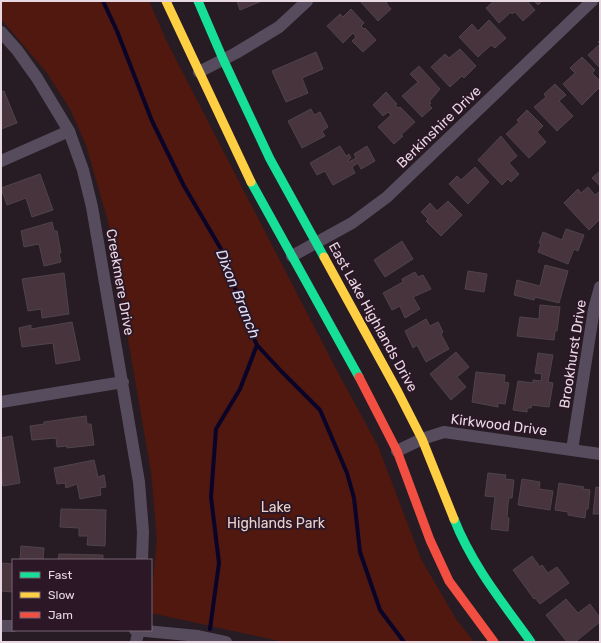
<svg xmlns="http://www.w3.org/2000/svg" width="601" height="643" font-family="Rubik,sans-serif">
	<style>
		.green { fill: #50180e }
		.lines { fill: none; stroke-linecap: round; stroke-linejoin: round }
		.stream { stroke: #0b0429; stroke-width: 4 }
		.building { fill: #47343c; stroke: #4f4449 }
		.street { stroke: #574c5d; stroke-width: 12 }
		.fast { stroke: #16e098; stroke-width: 9 }
		.slow { stroke: #ffcf43; stroke-width: 9 }
		.jam { stroke: #f24e42; stroke-width: 9 }
		.labels { text-anchor: middle; dominant-baseline: central; stroke-width: 4; stroke-linejoin: round; paint-order: stroke }
		.street-label { font-size: 14px; fill: #e7d8e2; stroke: #2c1727 }
		.park-label { font-size: 14px; fill: #ecd1cb; stroke: #2c1727 }
		.water-label { font-size: 15px; font-style: italic; fill: #daddf4; stroke: #2c1727 }
	</style>
	<rect width="100%" height="100%" fill="#271c24"/>
	<!-- green -->
	<path class="green" d="M1,1H149L168,44L335,367L378,446L421,559L456,619L474,642H284L151,613V599L157,539L151,472L107,218L86,145L70,109L47,73L1,19Z"/>
	<g class="lines">
		<!-- stream -->
		<path class="stream" d="M103,1L117,31L152,121L184,186L221,249L232,277L243,316L257,345L281,371L320,410L347,473L354,498L360,552L380,610L404,642
			M210,629L219,563L211,497L216,429L240,389L257,345"/>
	</g>
	<!-- building -->
	<path class="building" d="M237,1H262L240,10Z
		M360,1H389L386,3L391,9L378,21Z
		M494,1H527L535,10L523,21L515,12L512,14L511,12L499,23L486,8Z
		M534,1H542L538,5Z
		M351,9L364,23L361,26L364,29L365,28L376,40L363,52L352,41L356,37L353,33L343,43L327,26L340,14L343,17Z
		M489,20L506,38L495,48L491,45L478,57L459,37L472,24L478,31Z
		M600,40V68L588,55L600,44L598,42Z
		M460,49L476,66L464,78L462,76L450,87L431,67L445,54L449,58Z
		M316,52L323,69L302,78L308,93L286,102L272,71Z
		M582,57L595,70L592,73L600,81V87L582,105L563,84L575,73L570,68Z
		M419,66L440,89L429,102L431,103L429,105L432,108L422,117L402,96L418,82L410,74Z
		M555,84L566,95L559,101L573,116L557,131L534,107L546,97L544,94Z
		M4,91L17,123L1,129V92Z
		M386,92L397,104L395,105L398,108L400,107L415,122L401,135L403,136L394,144L378,127L391,115L388,112L383,116L373,105Z
		M311,109L314,115L320,112L328,127L322,131L325,136L302,148L288,121Z
		M527,110L543,126L537,132L546,142L529,158L506,134L519,122L517,120Z
		M501,136L517,156L509,163L519,174L511,182L508,179L502,185L478,160Z
		M340,146L346,156L349,154L351,158L348,160L349,162L356,158L354,154L367,146L375,161L361,169L358,163L352,167L355,173L333,185L325,171L317,175L310,163Z
		M475,167L489,182L468,204L449,184L457,176L461,180Z
		M600,171V186L592,178Z
		M40,174L53,210L32,217L26,198L7,205L1,188Z
		M588,187L595,195L599,192L600,193V219L589,230L564,203L578,189L581,193Z
		M448,201L462,215L441,236L426,221L428,219L421,212L430,203L437,211Z
		M52,222L54,231H57L61,253H59L61,262L44,266L39,244L24,247L21,231Z
		M566,229L584,235L578,251L574,249L568,264L538,252L541,244L539,243L543,232L562,240Z
		M402,241L413,259L385,277L374,260Z
		M545,265L568,271L559,303L535,297L534,300L514,295L517,280L540,286Z
		M468,271L487,274L484,292L465,289Z
		M415,272L418,277L423,275L431,289L413,297L420,309L405,318L400,306L392,310L383,293L403,282L402,279Z
		M64,273L69,314L42,318L41,309L28,311L22,279Z
		M540,305L560,307L557,331H555L554,340L517,336L520,317L539,319Z
		M426,319L430,326L438,322L443,332L441,334L449,349L426,362L417,345L413,348L405,331Z
		M72,322L80,360L56,364L53,343L22,347L19,328L31,325V329Z
		M456,352L469,367L457,377L466,387L451,400L430,374Z
		M538,353L553,355L548,382L553,383L549,407L532,405L531,408H527V412L513,410L518,381L533,383V380L541,381L542,374L535,373Z
		M476,372L505,375L504,382L509,383L505,404L498,403V407L472,402Z
		M86,416L87,424H91L94,445L67,448V446L57,447L56,438L32,440L30,426L44,424V422Z
		M12,436L20,483L3,486L1,473V438Z
		M94,460L98,477L104,475L106,487L100,488L101,495L80,499L77,484L66,488L65,483L57,484L54,468Z
		M488,473L506,475L505,479L514,480L512,498H509L508,504L507,517L509,518L508,531L491,529L495,497L485,496Z
		M522,479L540,482L539,489L553,491L550,510L518,505Z
		M559,483L584,487L583,489L590,490L588,509H586L585,518L568,515V512L555,510Z
		M596,487L600,488V514H593Z
		M61,509L106,510L105,546L87,545L88,536H79V528L60,527Z
		M21,546L44,548L43,560H20Z
		M59,554L103,555V560H58Z
		M532,556L540,567L542,565L548,573L557,567L569,583L540,604L535,598L534,599L513,570Z
		M1,563L13,564V592L1,591Z
		M566,599L578,613L590,604L600,618V622L575,642H567L546,615Z"/>
	<g class="lines">
		<!-- street -->
		<path class="street" d="M1,32L17,50L37,78L69,131L83,170L92,207L139,482L143,532L142,560
			M199,72L236,53L279,27L307,1
			M1,161L69,131
			M292,256L352,223L387,197L592,1
			M1,402L123,382
			M572,450L594,309L600,287
			M397,451L422,439L444,432L600,454
			M1,626H13
			M135,630L198,636L226,642
			M136,642L139,630"/>
		<!-- fast -->
		<path class="fast" d="M198,1L223,59L270,159L324,257
			M251,182L359,377
			M454,519C472,565 503,603 531,642"/>
		<!-- slow -->
		<path class="slow" d="M166,1L251,182
			M324,257L398,392L422,439L454,519"/>
		<!-- jam -->
		<path class="jam" d="M359,377L397,451L430,540L449,581L494,642"/>
	</g>
	<g class="labels">
		<!-- street labels -->
		<g class="street-label">
			<text transform="translate(439 127) rotate(-44)">Berkinshire Drive</text>
			<text transform="translate(120 282) rotate(80)">Creekmere Drive</text>
			<text transform="translate(373 317) rotate(61)">East Lake Highlands Drive</text>
			<text transform="translate(573 354) rotate(-81)">Brookhurst Drive</text>
			<text transform="translate(499 425) rotate(7)">Kirkwood Drive</text>
		</g>
		<!-- park labels -->
		<g class="park-label">
			<text x="276" y="507">Lake<tspan x="276" dy="16">Highlands Park</tspan></text>
		</g>
		<!-- water labels -->
		<g class="water-label">
			<text transform="translate(238 294) rotate(68)">Dixon Branch</text>
		</g>
	</g>
	<!-- border -->
	<rect width="601" height="643" fill="none" stroke="#e7d8e2" stroke-width="4"/>
	<!-- legend -->
	<rect x="12" y="559" width="140" height="72" fill="#2c1727" stroke="#776472"/>
	<rect x="20" y="572" width="20" height="6" fill="#16e098" stroke="#776472"/>
	<text x="48" y="579" font-size="12" fill="#e7d8e2">Fast</text>
	<rect x="20" y="592" width="20" height="6" fill="#ffcf43" stroke="#776472"/>
	<text x="48" y="599" font-size="12" fill="#e7d8e2">Slow</text>
	<rect x="20" y="612" width="20" height="6" fill="#f24e42" stroke="#776472"/>
	<text x="48" y="619" font-size="12" fill="#e7d8e2">Jam</text>
</svg>
